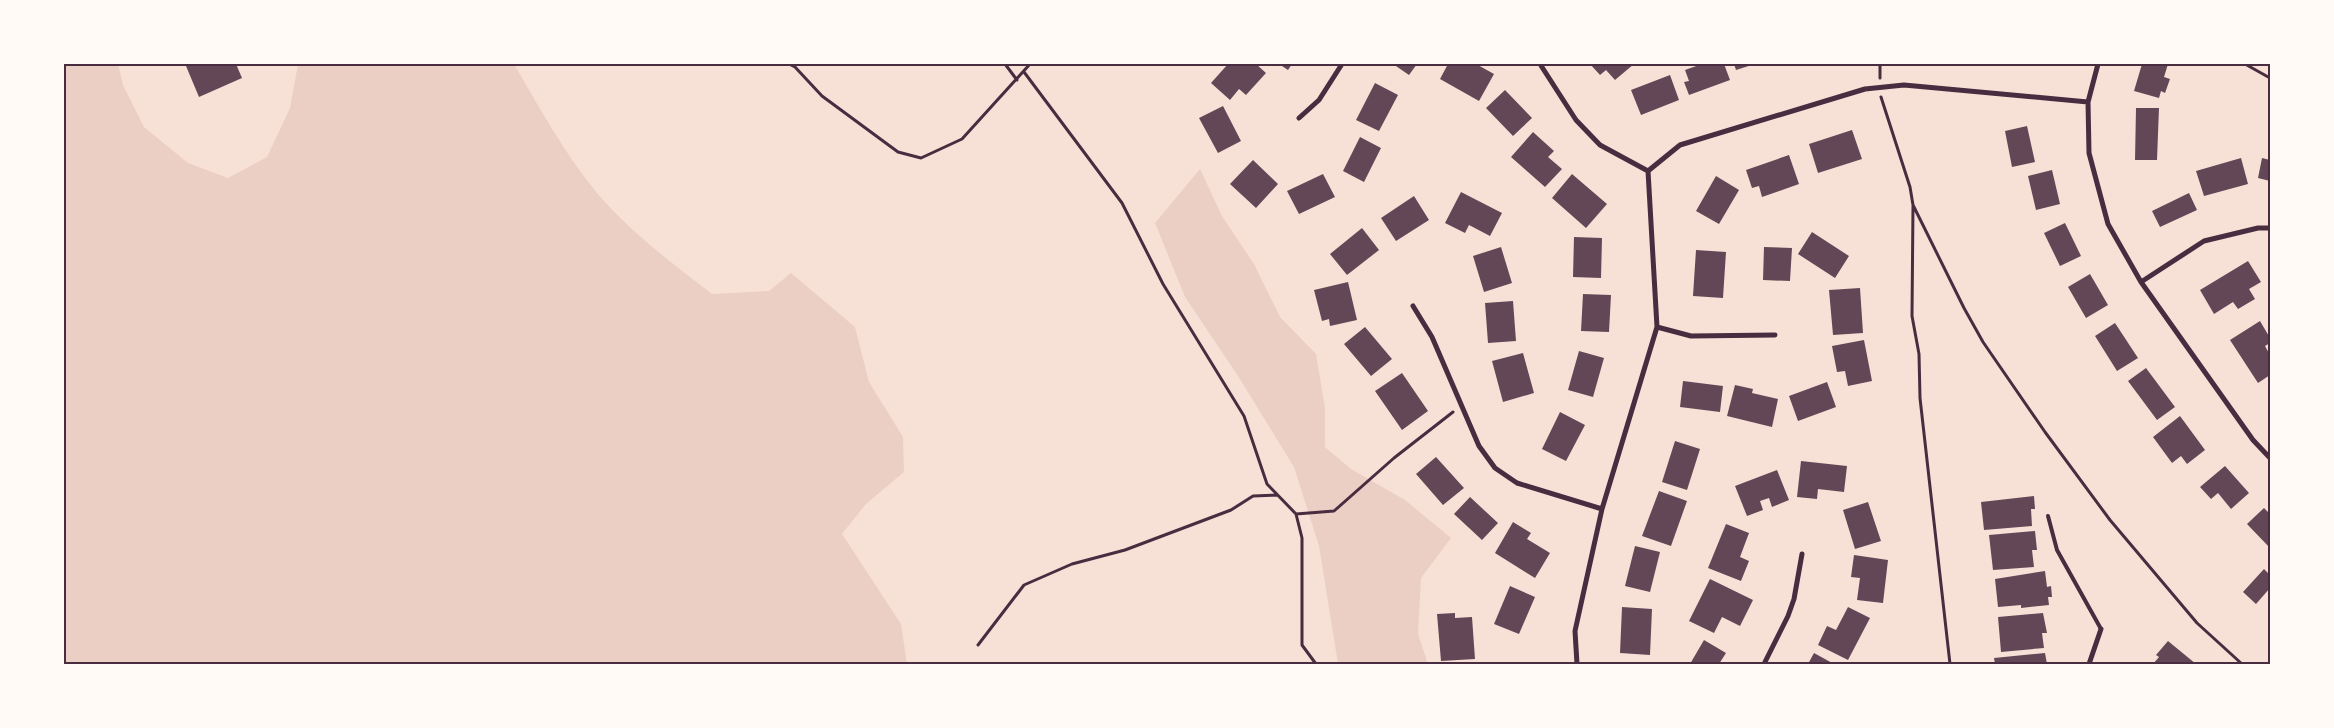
<svg xmlns="http://www.w3.org/2000/svg" width="2334" height="728" font-family="'Sofia Sans Condensed',sans-serif">
	<style>
		.green { fill: #ebcfc5 }
		.building { fill: #644757 }
		.lines { fill: none; stroke-linecap: round; stroke-linejoin: round }
		.path { stroke: #4a2c40; stroke-width: 3 }
		.service { stroke: #4a2c40; stroke-width: 4 }
		.minor { stroke: #4a2c40; stroke-width: 5 }
		.neatline { fill: none; stroke: #4a2c40; stroke-width: 2 }
	</style>
	<rect width="100%" height="100%" fill="#f7e1d7"/>
	<!-- green -->
	<path class="green" d="M64,64H118L123,85L144,127L188,163L228,178L267,157L290,108L298,64H514C539,107 565,154 597,193C630,232 672,263 712,294L769,291L791,273L855,327L869,382L903,437L904,472L866,504L842,534L901,624L907,664H64Z
		M1200,169L1222,216L1254,264L1280,317L1316,354L1325,408V447L1351,469L1405,500L1451,538L1421,578L1418,634L1428,664H1338L1319,546L1294,467L1238,376L1185,297L1155,223Z"/>
	<!-- building -->
	<path class="building" d="M191,64H236L242,78L199,97L186,66Z
		M1228,64H1256L1266,73L1246,95L1239,89L1230,100L1211,83Z
		M1279,64H1292L1288,70Z
		M1393,64H1417L1409,75Z
		M1448,64H1476L1494,74L1479,101L1440,79Z
		M1590,64H1634L1615,80L1606,70L1600,75Z
		M1702,64H1724L1730,80L1689,95L1684,82L1689,81L1685,70Z
		M1734,64H1755L1736,70Z
		M2142,64H2168L2164,77L2170,79L2165,93L2161,91L2159,98L2134,91Z
		M1670,75L1679,100L1641,115L1631,90Z
		M1375,83L1398,95L1379,131L1356,120Z
		M1505,90L1532,118L1513,136L1486,108Z
		M1223,106L1241,141L1218,153L1199,118Z
		M2136,108H2159L2157,160H2135Z
		M2027,126L2035,162L2012,167L2005,131Z
		M1852,130L1862,159L1818,173L1809,144Z
		M1533,132L1554,151L1548,157L1562,169L1545,187L1511,157Z
		M1360,137L1381,148L1364,182L1343,171Z
		M1789,155L1799,184L1762,197L1759,186L1752,188L1746,170Z
		M2241,158L2248,184L2204,196L2196,171Z
		M2262,158L2270,160V181L2258,178Z
		M1253,160L1278,184L1256,208L1230,184Z
		M2052,170L2060,204L2036,210L2028,176Z
		M1323,174L1335,197L1299,214L1287,191Z
		M1572,174L1607,204L1586,228L1552,198Z
		M1716,176L1739,190L1719,224L1696,211Z
		M1461,192L1502,213L1490,236L1469,225L1465,233L1445,223Z
		M2189,193L2197,210L2160,227L2152,211Z
		M1414,196L1429,220L1396,241L1381,218Z
		M2065,223L2081,256L2060,266L2044,233Z
		M1362,228L1379,250L1347,275L1330,254Z
		M1812,232L1849,256L1835,278L1798,254Z
		M1574,237L1602,238L1601,278L1573,277Z
		M1501,247L1512,283L1484,292L1473,256Z
		M1764,247L1792,248L1790,281L1763,280Z
		M1696,250L1726,252L1723,298L1693,296Z
		M2248,261L2261,282L2249,289L2255,299L2238,309L2233,302L2214,314L2200,290Z
		M2090,274L2108,305L2086,318L2068,287Z
		M1348,282L1357,320L1330,326L1329,319L1322,321L1314,290Z
		M1860,288L1863,333L1833,335L1829,290Z
		M1583,294L1611,295L1609,332L1581,331Z
		M1513,301L1516,341L1488,343L1485,303Z
		M2260,321L2270,338V343L2265,346L2270,355V375L2258,383L2230,340Z
		M2115,323L2138,358L2117,371L2095,336Z
		M1365,327L1392,359L1371,376L1344,344Z
		M1864,340L1872,381L1848,386L1845,371L1837,372L1832,346Z
		M1579,351L1604,358L1593,397L1568,390Z
		M1523,353L1534,393L1503,402L1492,361Z
		M2146,368L2175,407L2157,420L2128,381Z
		M1402,373L1428,411L1402,430L1375,391Z
		M1683,381L1723,386L1720,412L1680,407Z
		M1827,382L1836,407L1798,421L1789,396Z
		M1735,385L1753,389L1752,393L1778,399L1772,427L1727,416Z
		M1560,412L1585,425L1566,461L1542,449Z
		M2180,416L2205,450L2187,464L2181,456L2172,463L2153,437Z
		M1675,441L1700,449L1687,490L1662,482Z
		M1436,457L1464,488L1443,505L1416,474Z
		M1801,461L1847,466L1844,492L1818,489L1817,499L1797,497Z
		M2225,466L2249,493L2231,509L2218,493L2211,499L2200,487Z
		M1777,470L1789,500L1772,507L1769,498L1760,501L1763,510L1747,516L1735,486Z
		M1659,491L1687,501L1671,546L1642,536Z
		M2034,496L2035,509H2031L2032,526L1984,530L1981,502Z
		M1470,497L1498,523L1482,540L1454,514Z
		M1868,502L1881,541L1855,549L1843,510Z
		M2264,508L2270,514V548L2247,524Z
		M1513,522L1531,533L1527,539L1550,553L1535,578L1495,553Z
		M1726,524L1749,533L1740,557L1749,561L1741,581L1708,568Z
		M2035,531L2037,550H2032L2034,567L1993,570L1989,535Z
		M1635,546L1660,552L1650,592L1625,586Z
		M1854,555L1888,560L1883,603L1857,600L1860,578L1851,577Z
		M2264,569L2270,575V588L2256,604L2243,592Z
		M2045,571L2047,587L2051,586L2052,597H2048L2049,605L2021,608V605L1998,607L1995,579Z
		M1710,579L1753,600L1740,626L1722,617L1714,633L1689,621Z
		M1510,586L1535,597L1519,634L1494,624Z
		M1622,607L1652,609L1650,655L1620,653Z
		M1848,607L1870,618L1848,660L1818,645L1827,626L1836,630Z
		M1455,613V618L1472,617L1475,659L1441,661L1437,614Z
		M2043,613L2047,633H2042L2044,648L2001,652L1998,617Z
		M1704,640L1726,653L1719,664H1690Z
		M2168,641L2196,664H2153L2159,657L2156,655Z
		M1814,653L1834,664H1808Z
		M2045,653L2047,664H1995L1994,658Z"/>
	<g class="lines">
		<!-- path -->
		<path class="path" d="M789,64L795,67L822,96L898,152L921,158L962,139L1030,64
			M1005,64L1017,80
			M1880,64V78
			M2245,64L2270,78
			M1024,72L1122,203L1163,284L1244,416L1267,484L1296,514L1334,511L1394,458L1453,412
			M1881,97L1910,187L1913,205L1964,308L1983,342L2045,432L2110,520L2197,623L2242,664
			M1913,206L1912,316L1919,354L1920,398L1950,664
			M1296,514L1302,538V645L1316,664
			M978,645L1024,585L1072,564L1125,550L1231,510L1253,496L1277,495"/>
		<!-- service -->
		<path class="service" d="M2048,516L2057,550L2101,629"/>
		<!-- minor -->
		<path class="minor" d="M1540,64L1576,120L1600,145L1648,171
			M2098,64L2088,102L2089,153L2108,224L2141,282L2253,440L2270,458
			M1299,118L1319,100L1342,64
			M1648,171L1680,145L1865,89L1904,85L2088,102
			M2141,282L2204,241L2258,228H2270
			M1413,306L1432,337L1479,446L1495,468L1517,483L1602,509
			M1657,327L1691,336L1775,335
			M1577,664L1575,631L1602,509L1657,327L1648,171
			M1764,664L1788,616L1794,599L1802,554
			M2089,664L2101,629"/>
	</g>
	<!-- border -->
	<rect width="2334" height="728" fill="none" stroke="#fffaf5" stroke-width="130"/>
	<rect x="65" y="65" width="2204" height="598" class="neatline"/>
</svg>
